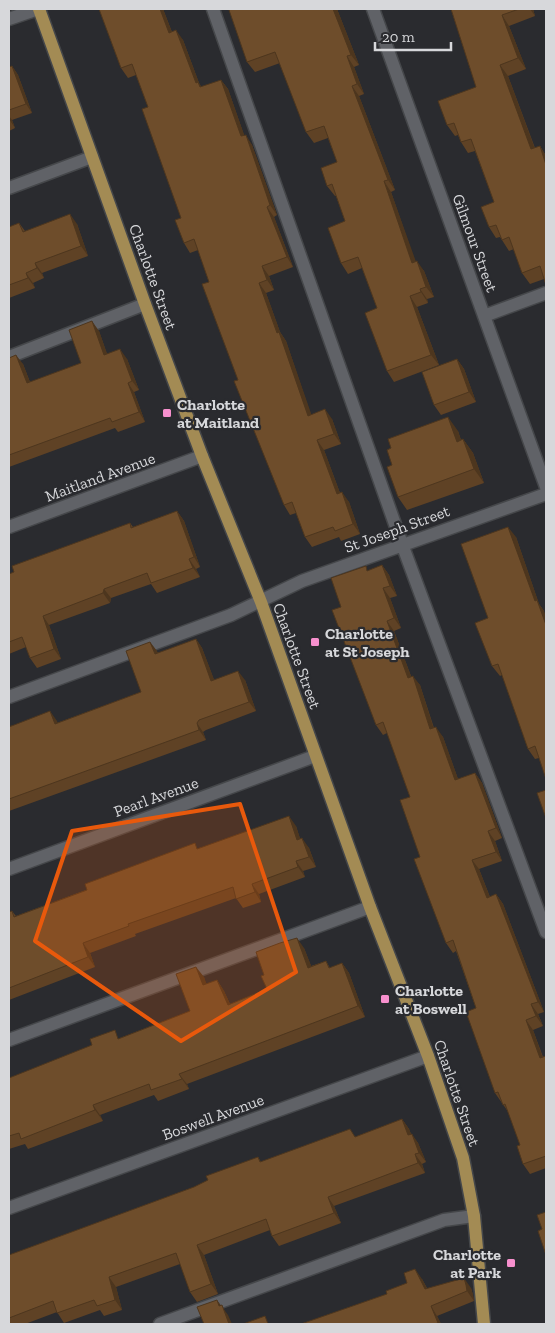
<svg xmlns="http://www.w3.org/2000/svg" width="555" height="1333" font-family="'Zilla Slab',serif">
	<style>
		.lines { fill: none; stroke-linecap: round; stroke-linejoin: round }
		.minor-casing { stroke: #45474a; stroke-width: 15 }
		.major-casing { stroke: #45474a; stroke-width: 15 }
		.minor { stroke: #606267; stroke-width: 12 }
		.major { stroke: #a38b54; stroke-width: 12 }
		.wall { fill: #5f4225 }
		.shaded-wall { fill: #4d361e }
		.building { fill: #6e4d2b; stroke: #4d361e }
		.marked { fill: #e8590c; fill-opacity: 0.2; stroke: #e8590c; stroke-width: 4; stroke-linejoin: round }
		.poi-dot { fill: #f790ce; stroke: #2a2b2f; stroke-width: 2 }
		.labels { text-anchor: middle; dominant-baseline: central; stroke-width: 4.5; stroke-linejoin: round; paint-order: stroke }
		.street-label { font-size: 16px; fill: #d7d8db; stroke: #2a2b2f }
		.poi-label { font-size: 16px; font-weight: bold; fill: #d7d8db; stroke: #2a2b2f; text-anchor: start }
	</style>
	<rect width="100%" height="100%" fill="#2a2b2f"/>
	<g class="lines">
		<!-- minor casing -->
		<g class="minor-casing">
			<path id="minor" d="M213,9L402,544L546,932
				M373,9L546,487
				M9,19L38,9
				M9,188L92,157
				M484,316L546,293
				M9,357L145,304
				M9,527L202,456
				M9,697L231,615L302,581L546,494
				M9,869L315,756
				M9,1040L370,907
				M9,1208L428,1056
				M160,1324L444,1220L474,1216"/>
		</g>
		<!-- major casing -->
		<g class="major-casing">
			<path id="major" d="M39,9L145,304L202,456L261,602L370,907L428,1056L463,1158L474,1216L484,1324"/>
		</g>
		<!-- minor -->
		<use href="#minor" class="minor"/>
		<!-- major -->
		<use href="#major" class="major"/>
	</g>
	<!-- wall -->
	<path class="wall" d="M99,9H163L172,32L183,40L199,83L201,87L221,80L228,89L244,135L252,145L277,215L274,217L293,267L269,276L274,290L266,293L280,332L286,341L311,415L332,419L341,444L324,450L340,493L349,502L360,534L341,541L339,537L312,547L305,537L296,513L290,515L284,505L238,380L209,282L198,250L190,253L184,243L181,218L148,107L136,75L128,78L121,68Z
		M231,9H337L359,65L354,67L364,94L359,96L395,190L391,192L415,261L424,271L434,297L427,299L428,303L417,307L439,365L394,382L387,371L377,308L362,268L348,274L341,263L345,221L336,196H335L327,186L337,162L328,138L314,143L306,132L280,63L255,72L247,62Z
		M451,9H533L535,16L509,26L526,69L508,76L535,148L540,146L546,156V285L544,279L530,284L522,273L514,249L509,251L502,240L500,237L496,238L489,227L494,202L475,151L468,153L461,142L458,135L455,136L447,125L476,87Z
		M12,66L18,75L32,113L12,120L15,128L9,131V67Z
		M19,223L25,231L77,224L88,256L42,273L44,278L33,283L35,288L9,298V227Z
		M99,331L107,354L127,359L139,390L134,392L145,422L118,432L115,428L9,467V358L23,364L30,382L81,363Z
		M457,359L464,369L476,402L441,415L434,405Z
		M458,431L461,440L463,439L473,453L484,483L407,510L398,497Z
		M177,511L184,521L200,567L196,569L200,577L157,593L151,584L111,598L110,603L49,625L61,659L37,668L30,658L26,647L9,654V574L130,523L133,527Z
		M516,537L539,604L544,611L539,758L535,759L528,749L502,675L500,676L492,666L488,618Z
		M382,565L389,575L397,596L390,598L401,628L394,631L411,676L420,685L434,728L443,737L458,779L475,773L482,783L502,838L495,841L502,861L479,869L490,897L496,894L503,904L544,1012L538,1014L543,1026L533,1030L543,1057L546,1056V1168L530,1174L523,1164L520,1145L509,1113L495,1093L476,1008L456,951L453,953L446,943L420,857L410,797L387,733L383,735L376,725L341,607L369,570Z
		M196,639L202,648L214,680H245L256,711L206,730L203,732L206,740L9,811V726L57,721V723L141,692L150,642L158,653Z
		M296,826L300,839L309,848L316,867L303,871L305,877L259,894L261,902L243,908L236,898L135,934L136,936L90,953L95,967L9,1000V912L12,911L16,916L199,848Z
		M304,948L311,966L326,961L330,968L342,963L349,973L365,1017L187,1084L189,1089L158,1101L154,1095L100,1115L103,1121L28,1149L25,1144L9,1149V1078L120,1038L190,1011L204,977L206,984L217,980L224,991L230,1004L267,989L264,975Z
		M402,1119L409,1129L411,1134L418,1143L426,1162L422,1164L425,1173L334,1206L341,1223L279,1246L272,1236L270,1230L204,1255L218,1294L197,1302L190,1292L180,1264L116,1287L122,1310L104,1316L100,1310L64,1323L57,1312L25,1324H9V1255L194,1187L258,1157L261,1162L355,1137Z
		M422,1279L427,1288H471L473,1295L474,1301L437,1316L441,1324H301L387,1294Z"/>
	<!-- shaded-wall -->
	<path class="shaded-wall" d="M160,9H163L176,43L169,33Z
		M333,9H337L359,65L351,55Z
		M530,9H533L535,16Z
		M502,15L509,26L526,69L518,58Z
		M176,30L183,40L199,83L205,92L196,83Z
		M347,56L354,67L364,94L357,84Z
		M500,65L508,76L539,160L531,149Z
		M12,66L18,75L32,113L26,104Z
		M221,80L228,89L248,146L241,136Z
		M352,86L359,96L395,190L388,180Z
		M9,116L12,120L15,128L9,119Z
		M246,135L252,145L277,215L270,205Z
		M540,146L546,156V165Z
		M384,181L391,192L420,273L412,263Z
		M267,207L274,217L293,267L287,257Z
		M70,214L77,224L88,256L81,246Z
		M417,261L424,271L434,297L426,287Z
		M35,263L42,273L44,278L37,268Z
		M262,266L269,276L274,290L267,280Z
		M26,273L33,283L35,288L28,278Z
		M259,283L266,293L280,332L286,341L315,425L308,416Z
		M420,289L427,299L428,303L421,292Z
		M410,296L417,307L439,365L431,355Z
		M92,321L99,331L111,365L104,355Z
		M120,349L127,359L139,390L132,381Z
		M16,355L23,364L34,393L27,383Z
		M457,359L464,369L476,402L469,392Z
		M128,383L134,392L145,422L139,412Z
		M325,409L332,419L341,444L334,434Z
		M448,417L458,431L466,455L457,442Z
		M463,439L473,453L484,483L474,469Z
		M317,440L324,450L344,504L337,494Z
		M342,492L349,502L360,534L353,524Z
		M177,511L184,521L200,567L194,557Z
		M508,527L516,537L539,604L544,611L546,616V625L535,601Z
		M189,559L196,569L200,577L193,568Z
		M382,565L389,575L397,596L390,586Z
		M383,588L390,598L401,628L394,618Z
		M104,589L111,598L110,603L103,593Z
		M43,616L49,625L61,659L54,649Z
		M387,621L394,631L415,687L408,678Z
		M196,639L202,648L218,690L211,681Z
		M150,642L157,651L161,663L155,654Z
		M238,671L245,680L256,711L249,702Z
		M413,676L420,685L437,739L430,729Z
		M50,711L57,721L61,733L55,724Z
		M197,723L203,732L206,740L199,730Z
		M436,727L443,737L462,790L455,780Z
		M475,773L482,783L502,838L496,828Z
		M289,816L296,826L304,850L297,840Z
		M488,831L495,841L502,861L496,852Z
		M302,838L309,848L316,867L309,857Z
		M472,860L479,869L494,908L487,898Z
		M296,861L303,871L305,877L298,867Z
		M252,884L259,894L261,902L255,892Z
		M496,894L503,904L544,1012L538,1002Z
		M297,938L304,948L316,978L308,968Z
		M83,943L90,953L95,967L88,957Z
		M342,963L349,973L365,1017L358,1006Z
		M196,967L204,977L211,996L203,985Z
		M217,980L224,991L235,1015L228,1005Z
		M531,1004L538,1014L543,1026L536,1016Z
		M526,1020L533,1030L546,1067L540,1058Z
		M179,1074L187,1084L189,1089L182,1079Z
		M93,1105L100,1115L103,1121L95,1110Z
		M402,1119L409,1129L415,1145L408,1135Z
		M412,1134L418,1143L426,1162L419,1153Z
		M415,1154L422,1164L425,1173L418,1163Z
		M328,1197L334,1206L341,1223L334,1213Z
		M197,1245L204,1255L218,1294L211,1284Z
		M415,1269L422,1279L432,1298L425,1289Z
		M109,1277L116,1287L122,1310L115,1300Z
		M464,1278L471,1288L473,1295L474,1301L467,1291Z
		M217,1300L228,1315L232,1324H229L219,1306Z
		M431,1306L437,1316L441,1324H439L438,1323Z"/>
	<!-- building -->
	<path class="building" d="M99,9H160L169,33L176,30L196,83L198,82L200,87L221,80L241,136L246,135L270,205L267,207L287,257L262,266L267,280L259,283L277,333L279,332L308,416L325,409L334,434L317,440L337,494L342,492L353,524L335,531L333,527L305,537L292,502L284,505L234,381L238,380L202,284L209,282L194,239L184,243L175,220L181,218L142,109L148,107L132,64L121,68Z
		M231,9H333L351,55L347,56L357,84L352,86L388,180L384,181L412,263L417,261L426,287L420,289L421,292L410,296L431,355L387,371L365,313L377,308L358,257L341,263L328,228L345,221L332,184L327,186L321,168L337,162L324,126L306,132L275,52L247,62L229,10Z
		M451,9H519L502,15L518,58L500,65L531,149L540,146L546,165V285L540,266L522,273L509,237L502,240L496,225L489,227L481,207L494,202L471,139L461,142L454,123L447,125L438,101L476,87Z
		M12,66L26,104L9,110V67Z
		M70,214L81,246L35,263L37,268L26,273L28,278L9,285V227L19,223L23,232Z
		M92,321L104,355L120,349L132,381L128,383L139,412L112,422L110,418L9,455V358L16,355L27,383L81,363L69,330Z
		M457,359L469,392L434,405L422,372Z
		M448,417L457,442L463,439L474,469L398,497L387,467L392,465L387,450L391,448L388,439Z
		M177,511L194,557L189,559L193,568L151,583L147,573L104,589L103,593L43,616L54,649L30,658L22,637L9,642V574L14,572L12,566L130,523L131,528Z
		M508,527L535,601L537,600L546,625V779L535,746L528,749L498,664L492,666L475,623L488,618L461,544Z
		M382,565L390,586L383,588L394,618L387,621L408,678L413,676L430,729L436,727L455,780L475,773L496,828L488,831L496,852L472,860L487,898L496,894L538,1002L531,1004L536,1016L526,1020L540,1058L546,1056V1156L523,1164L517,1146L520,1145L505,1104L503,1105L498,1092L495,1093L466,1012L476,1008L453,940L446,943L414,859L420,857L400,800L410,797L383,722L376,725L332,610L341,607L331,578L366,566L367,571Z
		M196,639L211,681L238,671L249,702L199,720L197,723L199,730L9,799V727L50,711L55,724L141,692L126,651L150,642L155,654Z
		M546,790V818L537,793Z
		M289,816L297,840L302,838L309,857L296,861L298,867L252,884L255,892L236,899L233,887L128,924L129,926L83,943L88,957L9,988V912L12,911L14,917L87,890L85,884L195,843L197,849Z
		M297,938L308,968L326,961L329,968L342,963L358,1006L179,1074L182,1079L151,1090L149,1084L93,1105L95,1110L21,1139L19,1133L9,1136V1078L92,1045L90,1039L115,1030L118,1039L190,1011L176,974L196,967L203,985L217,980L228,1005L267,989L261,976L264,975L256,952L280,943Z
		M402,1119L408,1135L412,1134L419,1153L415,1154L418,1163L328,1197L334,1213L272,1236L266,1219L197,1245L211,1284L190,1292L176,1253L109,1277L115,1300L97,1306L94,1300L57,1313L53,1301L9,1318V1255L194,1187L208,1180L206,1176L258,1157L260,1162L350,1129L355,1137Z
		M546,1212V1255L538,1231L542,1229L537,1215Z
		M415,1269L425,1289L464,1278L466,1285L467,1291L431,1306L438,1323L434,1324H301L387,1294L386,1291L407,1283L404,1273Z
		M217,1300L219,1306L222,1305L229,1324H204L197,1307Z
		M265,1316L268,1324H243Z"/>
	<!-- marked area -->
	<path class="marked" d="M240,804L296,972L181,1041L35,941L72,831Z"/>
	<!-- markers -->
	<g class="poi-dot">
		<rect x="162" y="408" width="10" height="10" rx="2.5"/>
		<rect x="310" y="637" width="10" height="10" rx="2.5"/>
		<rect x="380" y="994" width="10" height="10" rx="2.5"/>
		<rect x="506" y="1258" width="10" height="10" rx="2.5"/>
	</g>
	<g class="labels">
		<!-- street labels -->
		<g class="street-label">
			<text transform="translate(475 243) rotate(70)">Gilmour Street</text>
			<text transform="translate(153 277) rotate(70)">Charlotte Street</text>
			<text transform="translate(100 477) rotate(-20)">Maitland Avenue</text>
			<text transform="translate(397 529) rotate(-20)">St Joseph Street</text>
			<text transform="translate(297 656) rotate(70)">Charlotte Street</text>
			<text transform="translate(156 797) rotate(-20)">Pearl Avenue</text>
			<text transform="translate(457 1093) rotate(71)">Charlotte Street</text>
			<text transform="translate(213 1117) rotate(-20)">Boswell Avenue</text>
		</g>
		<!-- poi labels -->
		<g class="poi-label">
			<text x="177" y="404">Charlotte<tspan x="177" dy="18">at Maitland</tspan></text>
			<text x="325" y="633">Charlotte<tspan x="325" dy="18">at St Joseph</tspan></text>
			<text x="395" y="990">Charlotte<tspan x="395" dy="18">at Boswell</tspan></text>
			<text x="501" y="1254" text-anchor="end">Charlotte<tspan x="501" dy="18">at Park</tspan></text>
		</g>
	</g>
	<!-- border -->
	<rect width="555" height="1333" fill="none" stroke="#d7d8db" stroke-width="20"/>
	<!-- scale -->
	<path d="M375 42v8h76v-8" fill="none" stroke="#d7d8db" stroke-width="2.5"/>
	<text x="382" y="42" font-size="15" fill="#d7d8db" stroke="#2a2b2f" stroke-width="4" paint-order="stroke">20 m</text>
</svg>
